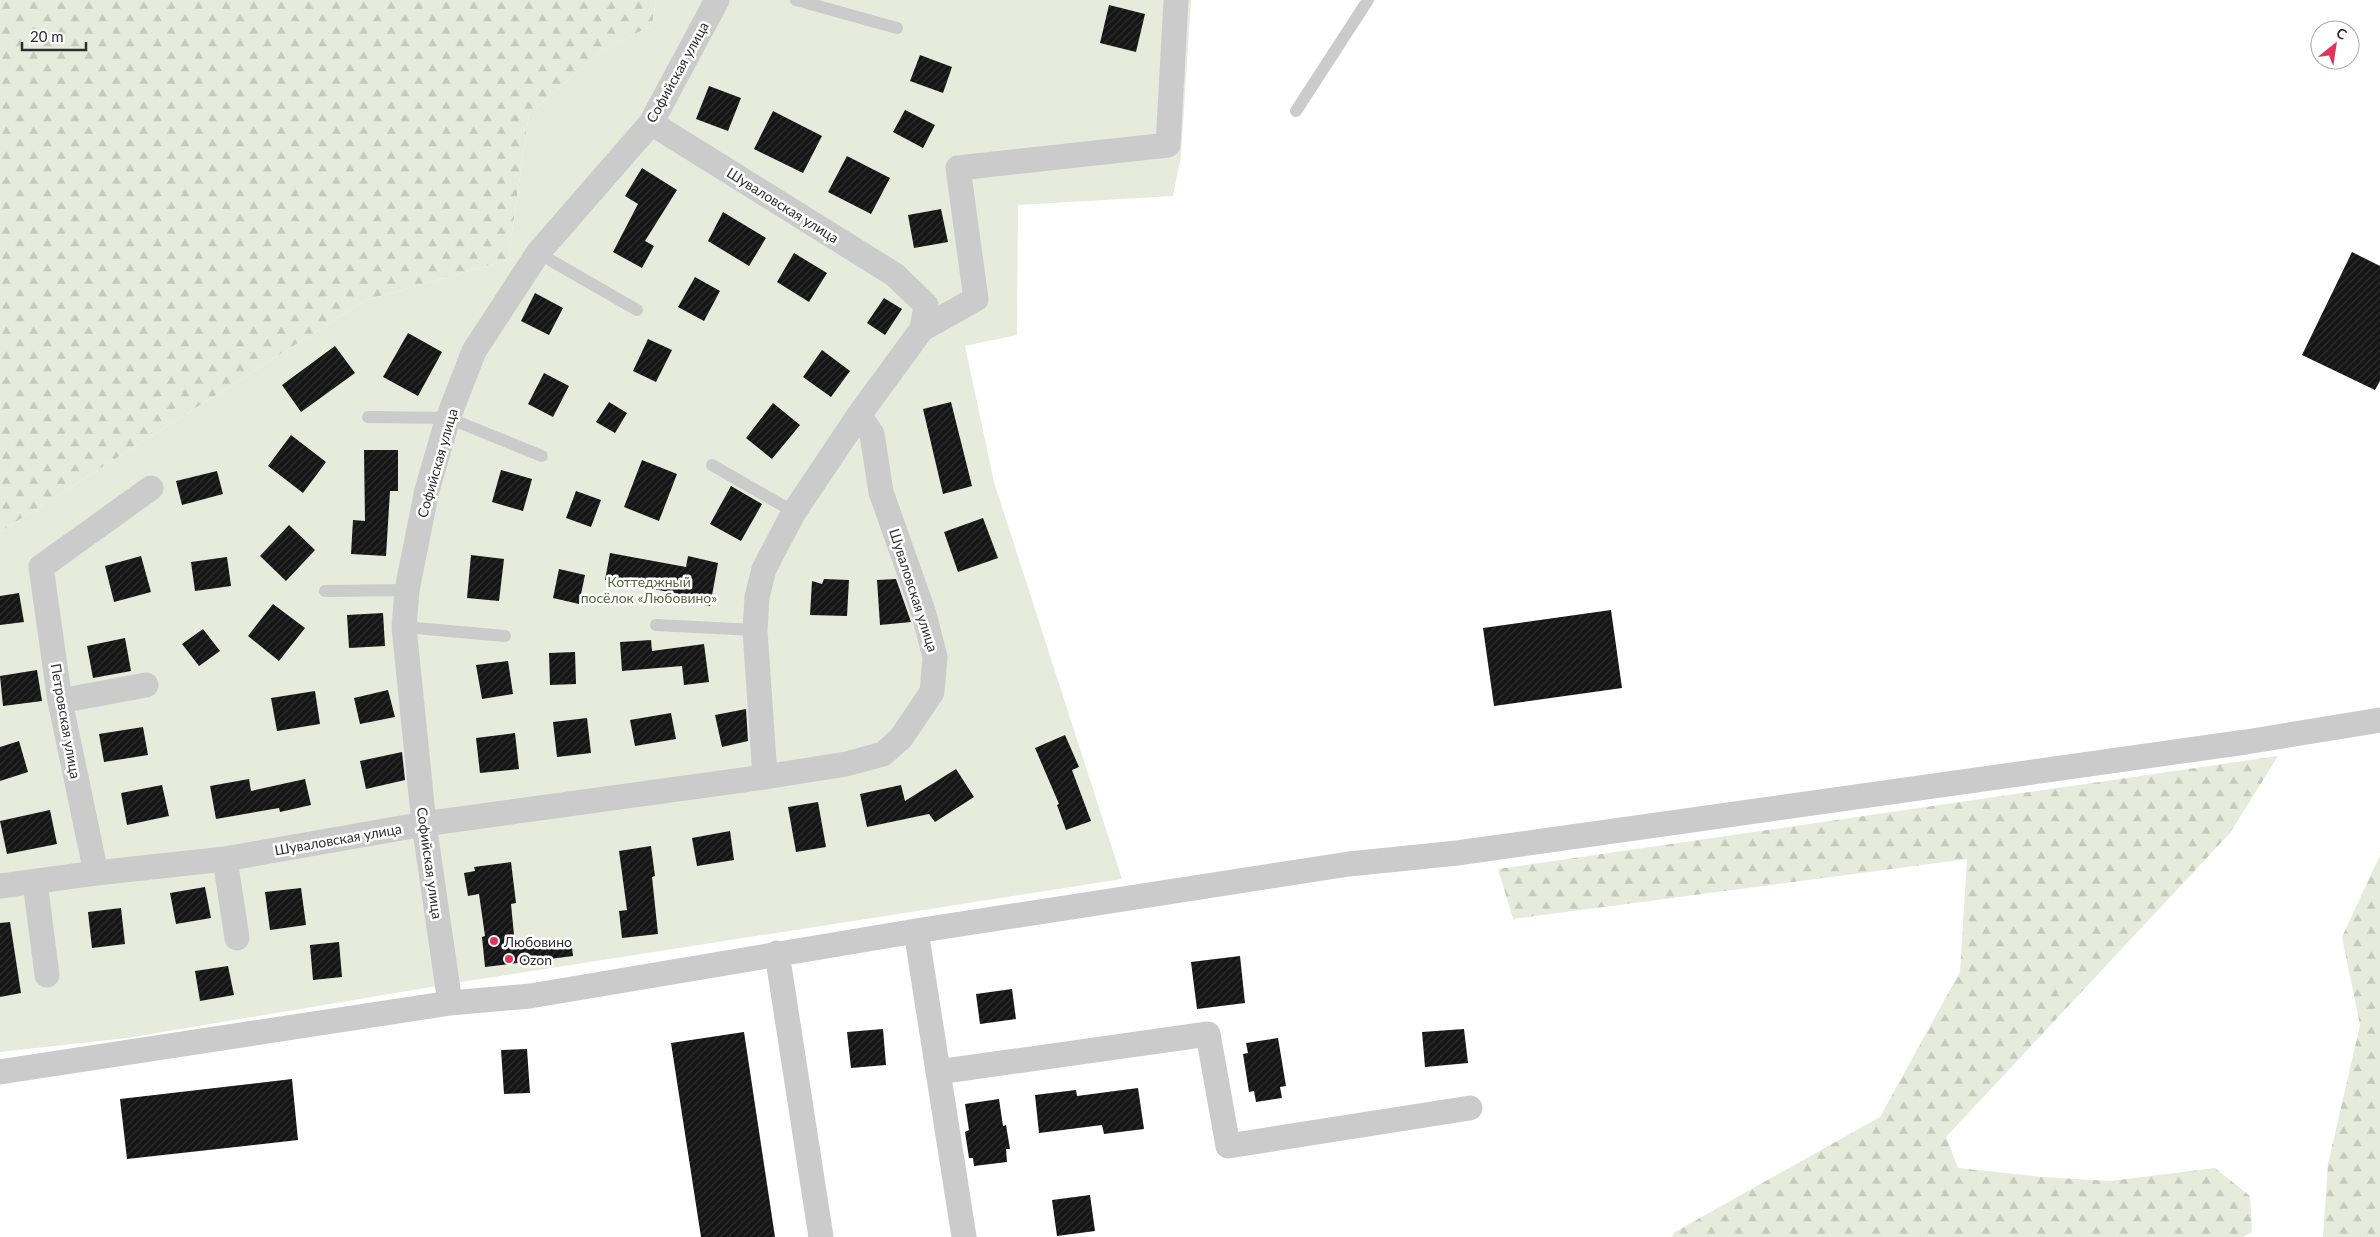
<svg xmlns="http://www.w3.org/2000/svg" width="2380" height="1237" font-family="Lato,sans-serif">
	<style>
		.forest { fill: url(#forest-firs) }
		.green { fill: #e6ebdc }
		.building { fill: url(#building-hatch) }
		.lines { fill: none; stroke-linecap: round; stroke-linejoin: round }
		.lane { stroke: #cbcbcb; stroke-width: 12 }
		.street { stroke: #cbcbcb; stroke-width: 25 }
		.poi-dot { fill: #e13458; stroke: #fff; stroke-width: 2 }
		.labels { text-anchor: middle; dominant-baseline: central; stroke-width: 5; stroke-linejoin: round; paint-order: stroke }
		.street-label { font-size: 14px; fill: #2e2e2e; stroke: #fff }
		.park-label { font-size: 14px; fill: #57693c; stroke: #fff }
		.poi-label { font-size: 14px; fill: #2e2e2e; stroke: #fff; text-anchor: start }
	</style>
	<defs>
		<pattern id="forest-firs" width="22" height="20" patternUnits="userSpaceOnUse" patternTransform="scale(1.25)"><rect width="22" height="20" fill="#e6ebdc"/><path d="M5 1l3.5 6h-7zM16 11l3.5 6h-7z" fill="#c6cabd"/></pattern>
		<pattern id="building-hatch" width="6" height="6" patternUnits="userSpaceOnUse" patternTransform="scale(1.25)"><rect width="6" height="6" fill="#151515"/><path d="M-1 1l2-2M0 6l6-6M5 7l2-2" fill="none" stroke="#2f2f2f"/></pattern>
	</defs>
	<rect width="100%" height="100%" fill="#fff"/>
	<!-- forest -->
	<path class="forest" d="M0,0H656L652,26L605,48L529,114L508,260L366,300L0,532Z
		M2278,756L2230,833L1946,1137L1958,1168L2043,1177L2110,1181L2215,1168L2250,1196L2252,1232L2243,1237H1672L1675,1232L1880,1117L1960,972L1967,859L1513,919L1498,869Z
		M2380,855V1237H2323L2328,1164L2360,1025L2342,937Z"/>
	<!-- green -->
	<path class="green" d="M656,0H1191L1181,156L1173,196L1018,205L1017,335L965,346L994,482L1122,879L449,984L127,1038L0,1052V532L366,300L508,260L529,114L605,48L652,26Z"/>
	<!-- building -->
	<path class="building" d="M1109,5L1145,14L1136,52L1100,43Z
		M920,55L952,67L943,93L910,81Z
		M709,86L741,98L728,131L696,119Z
		M905,110L935,125L923,148L893,132Z
		M773,111L822,136L803,173L754,149Z
		M847,156L890,178L871,214L828,192Z
		M642,168L677,190L645,241L654,246L642,268L613,252L638,204L625,196Z
		M941,209L948,242L914,248L908,215Z
		M723,212L766,238L749,266L708,241Z
		M2352,252L2380,266V381L2375,390L2302,355Z
		M794,253L827,273L809,302L777,282Z
		M695,277L720,291L704,321L678,307Z
		M535,293L563,308L549,335L521,321Z
		M884,298L902,309L885,335L867,323Z
		M408,333L442,352L418,396L383,377Z
		M648,339L672,350L656,382L633,371Z
		M335,346L355,373L301,412L282,385Z
		M822,350L850,371L831,397L803,377Z
		M544,373L569,386L553,417L528,404Z
		M609,402L627,413L615,433L596,422Z
		M951,402L972,486L943,494L923,409Z
		M773,403L800,425L772,459L746,438Z
		M291,435L326,462L303,493L268,466Z
		M364,450H398V491H390L386,556L351,554L353,520L365,521Z
		M642,460L677,474L659,521L624,507Z
		M501,470L532,479L523,511L492,502Z
		M217,471L223,494L182,505L176,481Z
		M731,486L762,504L741,541L710,524Z
		M576,491L601,500L591,527L566,518Z
		M983,518L998,558L958,572L944,532Z
		M289,525L315,550L286,581L260,556Z
		M610,553L686,567L688,556L718,563L710,606L679,600L680,594L605,580Z
		M471,555L504,559L499,601L467,598Z
		M141,556L151,592L114,602L105,566Z
		M227,557L231,586L195,591L191,562Z
		M559,569L585,575L579,604L553,598Z
		M824,579L849,580L847,616L810,615L812,581L822,584Z
		M896,579L911,622L880,625L877,580Z
		M19,593L24,622L0,625V596Z
		M273,604L305,628L279,661L248,636Z
		M1611,610L1622,688L1494,706L1483,628Z
		M383,613L385,646L349,648L347,615Z
		M203,629L220,651L199,666L182,644Z
		M125,638L131,671L93,678L87,646Z
		M651,640L652,651L704,644L709,682L684,685L682,666L622,671L620,642Z
		M575,652L576,684L550,685L549,653Z
		M508,661L513,694L482,699L476,665Z
		M37,670L42,701L3,706L0,676Z
		M388,690L395,717L360,724L354,698Z
		M315,691L320,724L277,731L271,698Z
		M746,709L748,741L722,747L715,715Z
		M671,713L676,739L635,746L630,720Z
		M587,718L591,753L557,757L553,722Z
		M143,727L148,755L104,762L99,734Z
		M515,733L519,769L480,773L476,738Z
		M1065,735L1079,767L1072,770L1091,821L1066,830L1057,805L1059,804L1035,748Z
		M19,741L28,772L0,781V747Z
		M402,752L405,780L366,789L360,761Z
		M956,769L974,797L935,822L929,814L867,827L860,794L901,785L905,801Z
		M249,779L251,791L305,779L311,805L280,812L279,808L216,819L210,786Z
		M162,785L169,816L127,825L121,793Z
		M818,802L826,847L796,852L788,807Z
		M50,810L57,844L7,854L0,821Z
		M730,831L734,860L697,866L692,838Z
		M651,846L655,876L652,877L658,934L622,938L619,911L627,910L619,851Z
		M511,862L516,903L511,904L515,945L571,939L573,956L485,967L482,937L485,936L479,894L468,896L464,873L475,871L474,867Z
		M205,887L211,918L176,924L170,893Z
		M301,888L306,925L270,930L265,892Z
		M121,908L125,944L92,948L88,912Z
		M10,922L21,993L0,997V923Z
		M339,942L342,977L313,980L310,945Z
		M1240,956L1245,1003L1197,1009L1191,962Z
		M228,966L234,995L200,1001L195,971Z
		M1012,989L1016,1019L980,1024L976,994Z
		M883,1029L886,1065L851,1068L847,1032Z
		M1464,1029L1468,1063L1425,1067L1422,1032Z
		M744,1032L775,1237H701L671,1043Z
		M1278,1038L1286,1086L1280,1087L1282,1098L1256,1102L1254,1091L1249,1092L1243,1054L1248,1053L1246,1043Z
		M527,1049L530,1093L504,1094L501,1050Z
		M292,1079L298,1140L127,1159L120,1099Z
		M1138,1088L1144,1129L1104,1134L1102,1125L1039,1133L1035,1095L1076,1090L1077,1096Z
		M999,1099L1003,1126L1006,1125L1010,1149H1006L1007,1162L974,1166L973,1158H969L965,1132L969,1130L965,1104Z
		M1090,1195L1095,1231L1057,1236L1052,1200Z"/>
	<g class="lines">
		<!-- lane -->
		<path class="lane" d="M796,0L897,28
			M1296,111L1368,0
			M538,253L637,310
			M368,417L448,418L542,456
			M712,465L794,512
			M325,591L407,590
			M656,625L755,630
			M404,627L505,636"/>
		<!-- street -->
		<path class="street" d="M651,123L895,275L926,305L922,329L859,415L794,512L764,569L757,597L755,630L765,777
			M922,329L976,299L958,168L1168,145L1176,0
			M60,701L146,685
			M225,859L237,938
			M96,873L60,701L41,567L151,488
			M35,882L47,975
			M0,886L96,873L225,859L424,824L765,777L846,764L883,754L901,738L932,692L935,657L924,614L881,492L872,434L859,415
			M916,931L964,1237
			M777,953L821,1237
			M450,1003L424,824L404,627L407,590L427,490L448,418L474,351L538,253L651,123L717,0
			M0,1072L450,1003L530,996L916,931L1349,864L1457,853L2246,742L2380,720
			M938,1072L1208,1034L1228,1146L1470,1108"/>
	</g>
	<!-- markers -->
	<g class="poi-dot">
		<circle cx="494" cy="941" r="5"/>
		<circle cx="509" cy="959" r="5"/>
	</g>
	<g class="labels">
		<!-- street labels -->
		<g class="street-label">
			<text transform="translate(677 72) rotate(-61)">Софийская улица</text>
			<text transform="translate(783 205) rotate(32)">Шуваловская улица</text>
			<text transform="translate(437 463) rotate(-74)">Софийская улица</text>
			<text transform="translate(914 590) rotate(72)">Шуваловская улица</text>
			<text transform="translate(66 721) rotate(80)">Петровская улица</text>
			<text transform="translate(338 839) rotate(-10)">Шуваловская улица</text>
			<text transform="translate(430 863) rotate(82)">Софийская улица</text>
		</g>
		<!-- park labels -->
		<g class="park-label">
			<text x="649" y="581">Коттеджный<tspan x="649" dy="16">посёлок «Любовино»</tspan></text>
		</g>
		<!-- poi labels -->
		<g class="poi-label">
			<text x="504" y="941">Любовино</text>
			<text x="519" y="959">Ozon</text>
		</g>
	</g>
	<!-- north arrow -->
	<g transform="translate(2335 45) rotate(30)"><circle r="24" fill="#ffffff" stroke="#ababab"/>
	<path d="M0-4L9 19L0 12L-9 19Z" fill="#e13458"/>
	<text y="-8" font-size="14" font-weight="bold" text-anchor="middle" fill="#2e2e2e">С</text>
	</g>
	<!-- scale -->
	<path d="M22 42v8h64v-8" fill="none" stroke="#2e2e2e" stroke-width="2.5"/>
	<text x="30" y="42" font-size="15" fill="#2e2e2e" stroke="#ffffff" stroke-width="4" paint-order="stroke">20 m</text>
</svg>
